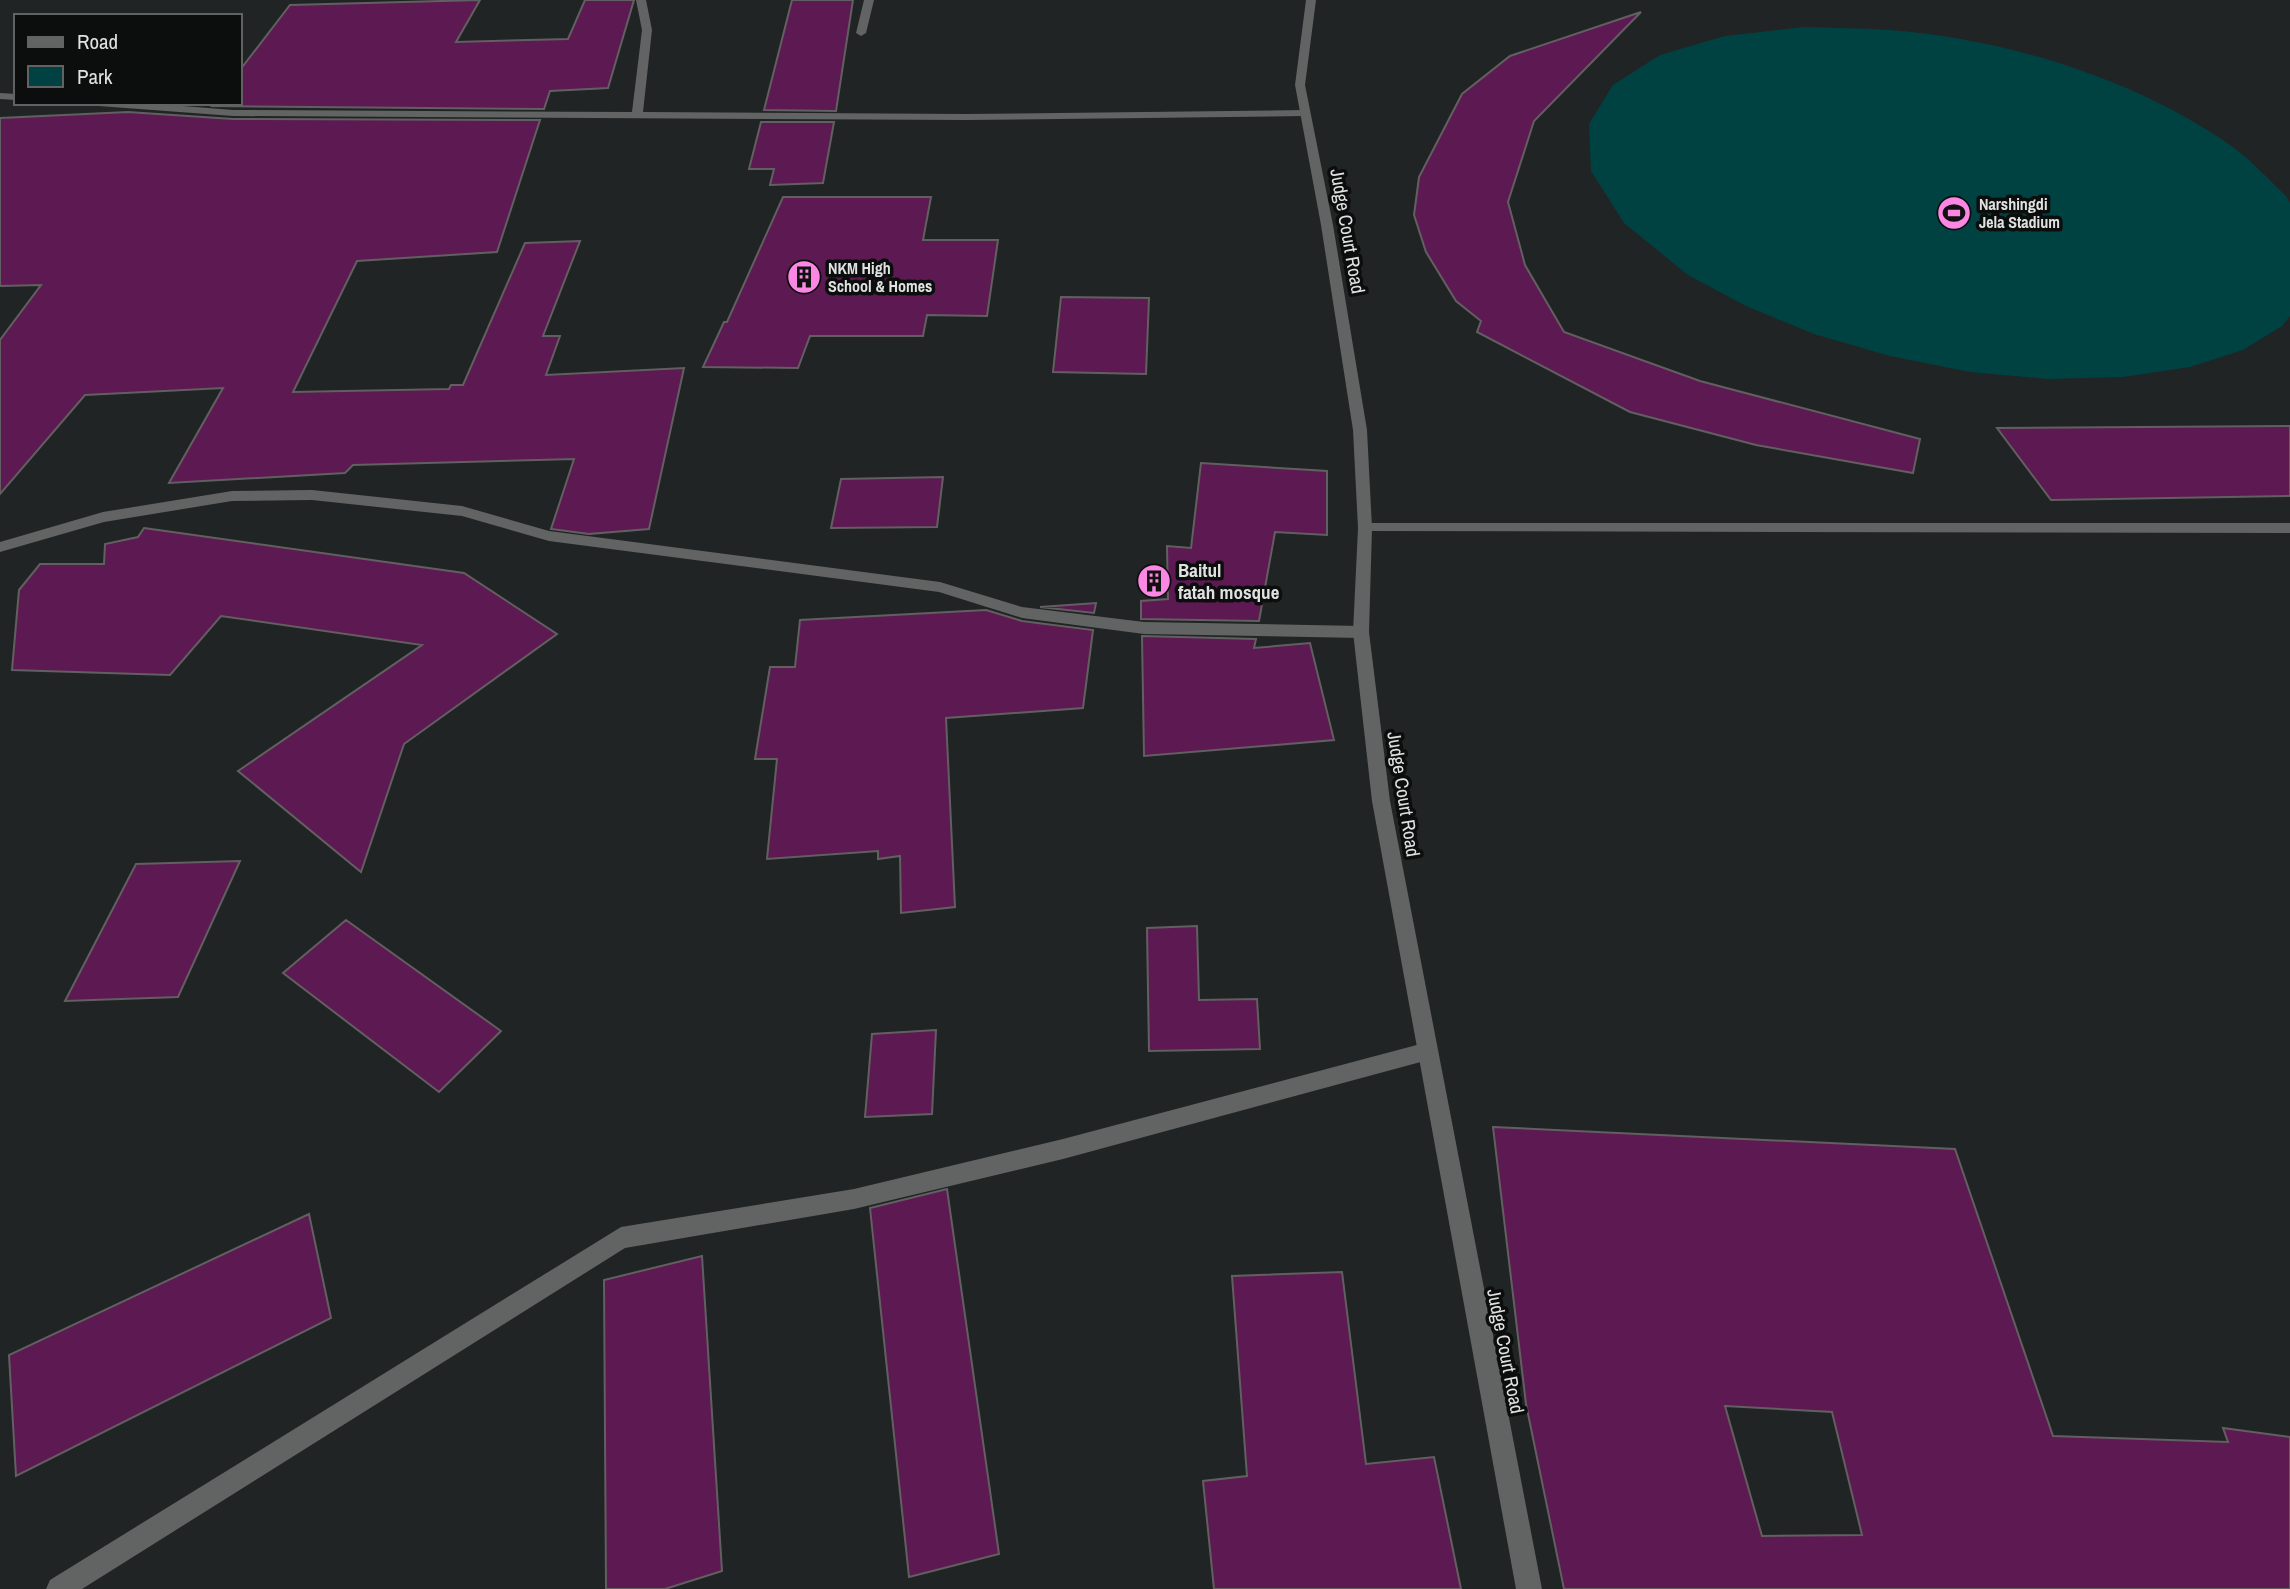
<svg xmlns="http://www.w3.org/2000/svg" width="2290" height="1589" font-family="'Archivo Narrow',sans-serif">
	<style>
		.green { fill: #004242 }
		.building { fill: #5d1952; stroke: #625f61; stroke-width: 2; fill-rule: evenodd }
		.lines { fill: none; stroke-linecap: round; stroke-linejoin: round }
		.service { fill: #626464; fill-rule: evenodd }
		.minor { fill: #626464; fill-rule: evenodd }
		.tertiary { fill: #626464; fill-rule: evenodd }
		.labels { text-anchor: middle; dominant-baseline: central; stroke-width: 7; stroke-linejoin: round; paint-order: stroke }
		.far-poi-label { font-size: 16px; font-weight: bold; fill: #e0e2e2; stroke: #0c0d0d; text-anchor: start }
		.street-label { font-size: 19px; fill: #e0e2e2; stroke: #0c0d0d }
		.poi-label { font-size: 19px; font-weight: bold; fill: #e0e2e2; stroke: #0c0d0d; text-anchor: start }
	</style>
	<rect width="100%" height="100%" fill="#212424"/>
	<!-- green -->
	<path class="green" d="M1804,27C1832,28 1861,28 1889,30C2004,38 2135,79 2230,145C2250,159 2268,179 2286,196L2290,203V316L2282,326L2243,350L2190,367L2123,377L2048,379L1970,372L1890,356L1814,334L1746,306L1688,275L1624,223L1591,171L1589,124L1613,85L1660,55L1725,36Z"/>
	<!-- building -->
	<path class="building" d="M480,0L456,42L568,39L585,0H634L608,88L550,91L544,109L212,106L214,103H240V70L290,5Z
		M792,0H853L836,111L764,110Z
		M1641,12L1534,121L1508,202L1525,265L1564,332L1700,381L1920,439L1913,473L1756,445L1630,412L1477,332L1481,321L1456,301L1426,252L1414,215L1419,177L1462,94L1510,56Z
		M128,112L233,119L540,120L497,252L357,261L293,392L449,389L451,385H463L525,243L580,241L543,336H560L546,375L684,368L649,529L589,534L551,529L574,459L353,465L345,473L169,483L223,388L85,395L0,494V340L41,285L0,286V118Z
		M761,122H834L823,183L770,185L774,169H749Z
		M783,197H931L923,240H998L987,316L927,315L923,336H810L798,368L703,367L724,322H727Z
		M1061,297L1149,298L1146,374L1053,372Z
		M2290,426V496L2051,500L1997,428Z
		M1201,463L1327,471V535L1275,532L1259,621L1141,619V601L1168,599L1167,546L1191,548Z
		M943,477L937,527L831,528L841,479Z
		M144,528L464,573L557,634L404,744L361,872L238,771L422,645L221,616L170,675L12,670L19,590L40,564H104L105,544L138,537Z
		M1096,603L1094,613L1040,607Z
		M986,610L1022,621L1093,630L1083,708L946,718L955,907L901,913L900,856L878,859V851L767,859L777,759H755L770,667H795L800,620Z
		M1142,636L1256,639L1254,648L1310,643L1334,740L1144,756Z
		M240,861L178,997L65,1001L136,864Z
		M346,920L501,1031L439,1092L283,973Z
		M1197,926L1199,1000L1257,999L1260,1049L1149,1051L1147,928Z
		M936,1030L932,1114L865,1117L872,1034Z
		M1493,1127L1955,1149L2053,1436L2228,1442L2223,1428L2290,1437V1589H1564L1526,1404ZM1725,1406L1832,1412L1862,1535L1762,1536Z
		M947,1189L999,1554L909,1577L870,1208Z
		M309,1214L331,1318L16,1476L9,1355Z
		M702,1256L722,1571L665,1589H606L604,1280Z
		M1342,1272L1366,1464L1434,1457L1461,1589H1214L1203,1481L1247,1476L1232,1276Z"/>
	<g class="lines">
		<!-- service -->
		<path class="service" d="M312,490L462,506L549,531L940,582L1022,607L1144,622L1361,626L1369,632L1361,638L1144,634L1022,618L939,592L549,541L462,516L312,500L232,501L104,522L0,552V542L103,512L232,491Z
			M1365,523H2290V533L1360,531L1358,528L1360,525Z
			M1428,1042L1435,1045L1438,1051L1435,1057L1428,1060L1063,1159L854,1209L625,1248L82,1589H46L50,1580L621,1227L854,1189L1063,1139Z"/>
		<!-- minor -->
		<path class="minor" d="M636,0H646L652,30L643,112L966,114L1305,110L1310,113L1305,116L966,120L233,116L99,106L94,103H145L233,110L632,112L642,30Z
			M864,0H874L866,33L861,36L856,33Z
			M0,93L16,94V100L0,99Z"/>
		<!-- tertiary -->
		<path class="tertiary" d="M1306,0H1316L1305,85L1333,225L1367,430L1372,528L1369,632L1390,801L1542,1589H1516L1372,801L1353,632L1358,528L1353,430L1321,225L1295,85Z"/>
	</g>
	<!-- icons -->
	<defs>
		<g id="stadium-disc" transform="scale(1.75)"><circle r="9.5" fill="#fb87e5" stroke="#0c0d0d"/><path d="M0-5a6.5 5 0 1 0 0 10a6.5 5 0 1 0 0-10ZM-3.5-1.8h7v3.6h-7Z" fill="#111"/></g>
		<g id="building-disc" transform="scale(1.75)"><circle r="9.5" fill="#fb87e5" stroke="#0c0d0d"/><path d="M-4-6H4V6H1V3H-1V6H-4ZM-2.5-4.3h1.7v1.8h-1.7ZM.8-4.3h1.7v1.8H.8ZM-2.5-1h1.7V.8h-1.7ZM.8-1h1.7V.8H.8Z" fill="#111"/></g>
	</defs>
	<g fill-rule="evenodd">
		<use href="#stadium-disc" x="1954" y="213"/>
		<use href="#building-disc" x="804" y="277"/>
		<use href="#building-disc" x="1154" y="581"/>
	</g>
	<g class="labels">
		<!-- far-poi labels -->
		<g class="far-poi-label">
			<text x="1979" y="204">Narshingdi<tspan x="1979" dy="18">Jela Stadium</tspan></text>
			<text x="828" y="268">NKM High<tspan x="828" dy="18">School &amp; Homes</tspan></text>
		</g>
		<!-- street labels -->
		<g class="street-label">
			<text transform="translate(1348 231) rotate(80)">Judge Court Road</text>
			<text transform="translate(1404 794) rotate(81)">Judge Court Road</text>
			<text transform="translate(1506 1351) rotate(79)">Judge Court Road</text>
		</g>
		<!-- poi labels -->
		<g class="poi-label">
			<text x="1178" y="570">Baitul<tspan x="1178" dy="22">fatah mosque</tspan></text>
		</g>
	</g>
	<!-- legend -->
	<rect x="14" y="14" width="228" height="91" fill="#0c0d0d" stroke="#616262" stroke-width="2"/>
	<rect x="28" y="37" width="35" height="10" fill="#626464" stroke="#616262" stroke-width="2"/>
	<text x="77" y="49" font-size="21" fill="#e0e2e2">Road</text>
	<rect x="28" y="66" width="35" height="21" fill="#004242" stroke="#616262" stroke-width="2"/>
	<text x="77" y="84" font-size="21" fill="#e0e2e2">Park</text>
</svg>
